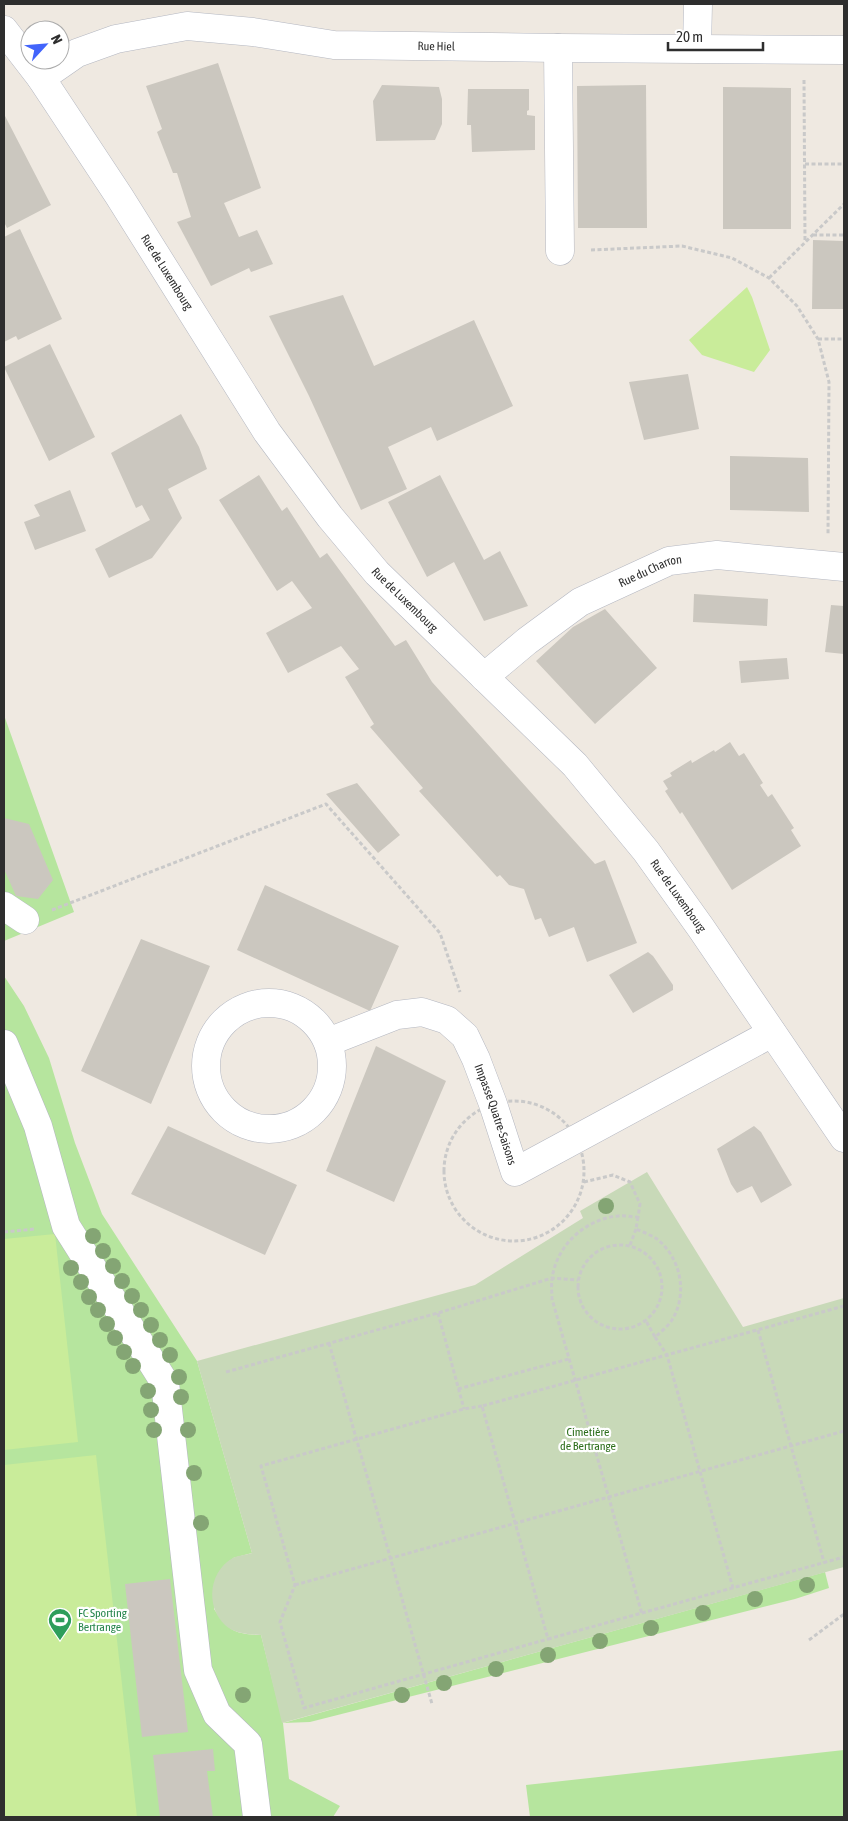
<svg xmlns="http://www.w3.org/2000/svg" width="848" height="1821" font-family="'Asap Condensed',sans-serif">
	<style>
		.green { fill: #b6e59e }
		.cemetery { fill: #c8d9b8 }
		.pitch { fill: #c9ec9a }
		.building { fill: #cbc7bf }
		.lines { fill: none; stroke-linecap: round; stroke-linejoin: round }
		.minor-casing { stroke: #b4b7c1; stroke-width: 29 }
		.path { stroke: #c9c9c9; stroke-width: 3; stroke-dasharray: 4 2.5; stroke-linecap: butt }
		.minor { stroke: #fff; stroke-width: 28 }
		.tree { fill: #84a574 }
		.labels { text-anchor: middle; dominant-baseline: central; stroke-width: 4.5; stroke-linejoin: round; paint-order: stroke }
		.street-label { font-size: 12px; fill: #2e2e2e; stroke: #fff }
		.park-label { font-size: 12px; fill: #2c6e1b; stroke: #fff }
		.leisure-label { font-size: 12px; fill: #27864d; stroke: #fff; text-anchor: start }
	</style>
	<rect width="100%" height="100%" fill="#efe9e1"/>
	<!-- green -->
	<path class="green" d="M4,715L74,912L4,941Z
		M4,976L24,1006L49,1058L75,1143L102,1214L197,1361L252,1553L233,1558L214,1609C229,1631 234,1634 261,1635L283,1723L825,1572L829,1588L795,1599L310,1722L283,1723L289,1779L340,1806L333,1817H4Z
		M844,1750V1817H530L526,1785Z"/>
	<!-- cemetery -->
	<path class="cemetery" d="M647,1172L743,1327L844,1298V1568V1567L282,1723L261,1635C248,1634 235,1634 225,1625C205,1606 209,1571 233,1558C239,1555 246,1555 252,1553L197,1361L475,1285L583,1218L580,1211Z"/>
	<!-- pitch -->
	<path class="pitch" d="M747,287L752,297L770,350L754,372L702,355L689,340Z
		M55,1234L78,1442L4,1450V1239Z
		M96,1455L137,1817H4V1465Z"/>
	<!-- building -->
	<path class="building" d="M218,63L261,188L224,203L239,237L257,230L273,264L251,272L249,268L211,286L177,222L191,217L177,173H173L157,132L162,129L146,86Z
		M382,85L439,87L442,99V124L435,140L376,141L373,101Z
		M646,85L647,228H578L577,86Z
		M723,87L791,88V229H723Z
		M468,89H529V110L527,111V115L535,116V150L472,152L471,125H467Z
		M4,114L51,205L7,228L4,222Z
		M20,229L62,319L18,340L16,336L4,342V237Z
		M813,240L844,241V309H812Z
		M343,295L374,366L474,320L513,406L437,441L431,427L388,447L407,489L361,510L309,396L269,316Z
		M50,344L95,437L49,461L4,367Z
		M688,374L699,429L644,440L629,382Z
		M181,414L199,447L207,469L168,489L182,518L152,558L109,578L95,549L150,520L142,505L136,508L111,453Z
		M730,456L808,458L809,512L730,510Z
		M259,475L282,511L287,507L320,558L327,553L395,646L406,640L432,682L595,864L605,860L637,943L587,962L574,927L549,937L541,918L535,920L524,889L509,885L500,875L497,877L419,791L423,788L370,727L374,724L345,677L359,669L341,646L288,673L266,633L312,608L292,581L277,591L219,500Z
		M440,475L484,560L500,551L528,606L484,621L454,562L427,577L388,502Z
		M70,490L86,531L35,550L24,522L40,516L34,505Z
		M694,594L768,599L767,626L693,622Z
		M831,605L844,606V654L825,652Z
		M605,609L657,668L595,724L536,661L573,627Z
		M787,658L789,679L741,683L739,661Z
		M730,742L739,756L744,753L763,783L760,785L768,797L772,794L794,828L791,830L801,846L732,890L682,812L680,814L665,791L668,789L663,781L672,776L670,773L691,760L692,763L714,750L715,752Z
		M357,783L400,835L378,853L326,794Z
		M4,818L29,824L53,880L38,899L16,896L4,869Z
		M265,885L399,946L370,1011L237,950Z
		M141,939L210,966L151,1104L81,1071Z
		M648,952L653,956L673,985V990L633,1013L609,975Z
		M376,1046L446,1081L394,1202L326,1171Z
		M168,1126L297,1185L265,1255L131,1194Z
		M754,1126L761,1132L792,1185L761,1203L752,1186L737,1193L731,1184L717,1149Z
		M170,1579L188,1732L142,1737L125,1584Z
		M213,1749L215,1771H207L213,1817H160L153,1755Z"/>
	<g class="lines">
		<!-- minor casing -->
		<g class="minor-casing">
			<g id="minor">
				<path id="s1" d="M4,30L41,78L119,196L267,432L330,517L377,573L575,765L646,851L701,928L844,1138"/>
				<path d="M558,48L560,251"/>
				<path d="M697,48L698,4"/>
				<path id="s2" d="M41,78L77,53L116,39L187,26L253,32L334,45L558,48L844,50"/>
				<path id="s3" d="M484,677L527,641L580,602L669,561L717,555L844,567"/>
				<path d="M4,906L25,920"/>
				<circle cx="269" cy="1066" r="63"/>
				<path id="s4" d="M328,1042L397,1015L422,1012L447,1020L465,1036L476,1059L493,1104L515,1172L772,1033"/>
				<path d="M4,1044L38,1126L66,1226L165,1383L198,1670L217,1714L248,1744L257,1817"/>
			</g>
		</g>
		<!-- path -->
		<path class="path" d="M804,80L805,242
			M805,164H844
			M813,235H844
			M591,250L682,246L732,258L769,278L797,306L818,339L829,382L828,535
			M769,278L844,204
			M818,339H844
			M52,910L326,804L440,933L460,992
			M444 1171a70 70 0 1 1 140 0a70 70 0 1 1-140 0Z
			M584,1182L613,1175L630,1182L640,1204L638,1217C631,1217 624,1215 618,1216C585,1219 556,1246 552,1279C551,1285 552,1292 552,1299L642,1614
			M638,1217L636,1229C643,1232 651,1235 657,1239C681,1258 688,1294 672,1320C668,1326 661,1332 655,1337L646,1321
			M4,1232L35,1229
			M578 1287a42 42 0 1 1 84 0a42 42 0 1 1-84 0Z
			M630,1245L636,1229
			M844,1306L482,1406L548,1639L844,1557
			M438,1313L464,1409
			M758,1330L824,1562
			M655,1337L667,1355L733,1588
			M329,1343L432,1704
			M226,1372L438,1313L552,1278L578,1280
			M458,1389L569,1359
			M482,1406L464,1409L261,1466L295,1585L280,1622L304,1708L548,1639
			M295,1585L844,1431
			M809,1640L844,1614"/>
		<!-- minor -->
		<use href="#minor" class="minor"/>
	</g>
	<!-- trees -->
	<g class="tree">
		<circle cx="606" cy="1206" r="8"/>
		<circle cx="93" cy="1236" r="8"/>
		<circle cx="103" cy="1251" r="8"/>
		<circle cx="113" cy="1266" r="8"/>
		<circle cx="71" cy="1268" r="8"/>
		<circle cx="122" cy="1281" r="8"/>
		<circle cx="81" cy="1282" r="8"/>
		<circle cx="132" cy="1296" r="8"/>
		<circle cx="89" cy="1297" r="8"/>
		<circle cx="98" cy="1310" r="8"/>
		<circle cx="141" cy="1310" r="8"/>
		<circle cx="107" cy="1324" r="8"/>
		<circle cx="151" cy="1325" r="8"/>
		<circle cx="115" cy="1338" r="8"/>
		<circle cx="160" cy="1340" r="8"/>
		<circle cx="124" cy="1352" r="8"/>
		<circle cx="170" cy="1355" r="8"/>
		<circle cx="133" cy="1366" r="8"/>
		<circle cx="179" cy="1377" r="8"/>
		<circle cx="148" cy="1391" r="8"/>
		<circle cx="181" cy="1397" r="8"/>
		<circle cx="151" cy="1410" r="8"/>
		<circle cx="154" cy="1430" r="8"/>
		<circle cx="188" cy="1430" r="8"/>
		<circle cx="194" cy="1473" r="8"/>
		<circle cx="201" cy="1523" r="8"/>
		<circle cx="807" cy="1585" r="8"/>
		<circle cx="755" cy="1599" r="8"/>
		<circle cx="703" cy="1613" r="8"/>
		<circle cx="651" cy="1628" r="8"/>
		<circle cx="600" cy="1641" r="8"/>
		<circle cx="548" cy="1655" r="8"/>
		<circle cx="496" cy="1669" r="8"/>
		<circle cx="444" cy="1683" r="8"/>
		<circle cx="243" cy="1695" r="8"/>
		<circle cx="402" cy="1695" r="8"/>
	</g>
	<!-- icons -->
	<defs>
		<g id="stadium-pin" transform="scale(1.25)"><path d="M0 17L-7.5 6A9.5 9.5 0 1 1 7.5 6Z" fill="#2e9e5b" stroke="#fff"/><path d="M0-5a6.5 5 0 1 0 0 10a6.5 5 0 1 0 0-10ZM-3.5-1.8h7v3.6h-7Z" fill="#fff"/></g>
	</defs>
	<g fill-rule="evenodd">
		<use href="#stadium-pin" x="60" y="1620"/>
	</g>
	<g class="labels">
		<!-- street labels -->
		<g class="street-label">
			<text stroke="none"><textPath href="#s2" startOffset="408">Rue Hiel</textPath></text>
			<text stroke="none"><textPath href="#s1" startOffset="292">Rue de Luxembourg</textPath></text>
			<text stroke="none"><textPath href="#s3" startOffset="199">Rue du Charron</textPath></text>
			<text stroke="none"><textPath href="#s1" startOffset="698">Rue de Luxembourg</textPath></text>
			<text stroke="none"><textPath href="#s1" startOffset="1102">Rue de Luxembourg</textPath></text>
			<text stroke="none"><textPath href="#s4" startOffset="234">Impasse Quatre-Saisons</textPath></text>
		</g>
		<!-- park labels -->
		<g class="park-label">
			<text x="588" y="1432">Cimetière<tspan x="588" dy="14">de Bertrange</tspan></text>
		</g>
		<!-- leisure labels -->
		<g class="leisure-label">
			<text x="78" y="1613">FC Sporting<tspan x="78" dy="14">Bertrange</tspan></text>
		</g>
	</g>
	<!-- border -->
	<rect width="848" height="1821" fill="none" stroke="#2e2e2e" stroke-width="10"/>
	<!-- north arrow -->
	<g transform="translate(45 45) rotate(64)"><circle r="24" fill="#ffffff" stroke="#ababab"/>
	<path d="M0-4L9 19L0 12L-9 19Z" fill="#4264fb"/>
	<text y="-8" font-size="14" font-weight="bold" text-anchor="middle" fill="#2e2e2e">N</text>
	</g>
	<!-- scale -->
	<path d="M668 42v8h95v-8" fill="none" stroke="#2e2e2e" stroke-width="2.5"/>
	<text x="676" y="42" font-size="15" fill="#2e2e2e" stroke="#ffffff" stroke-width="4" paint-order="stroke">20 m</text>
</svg>
